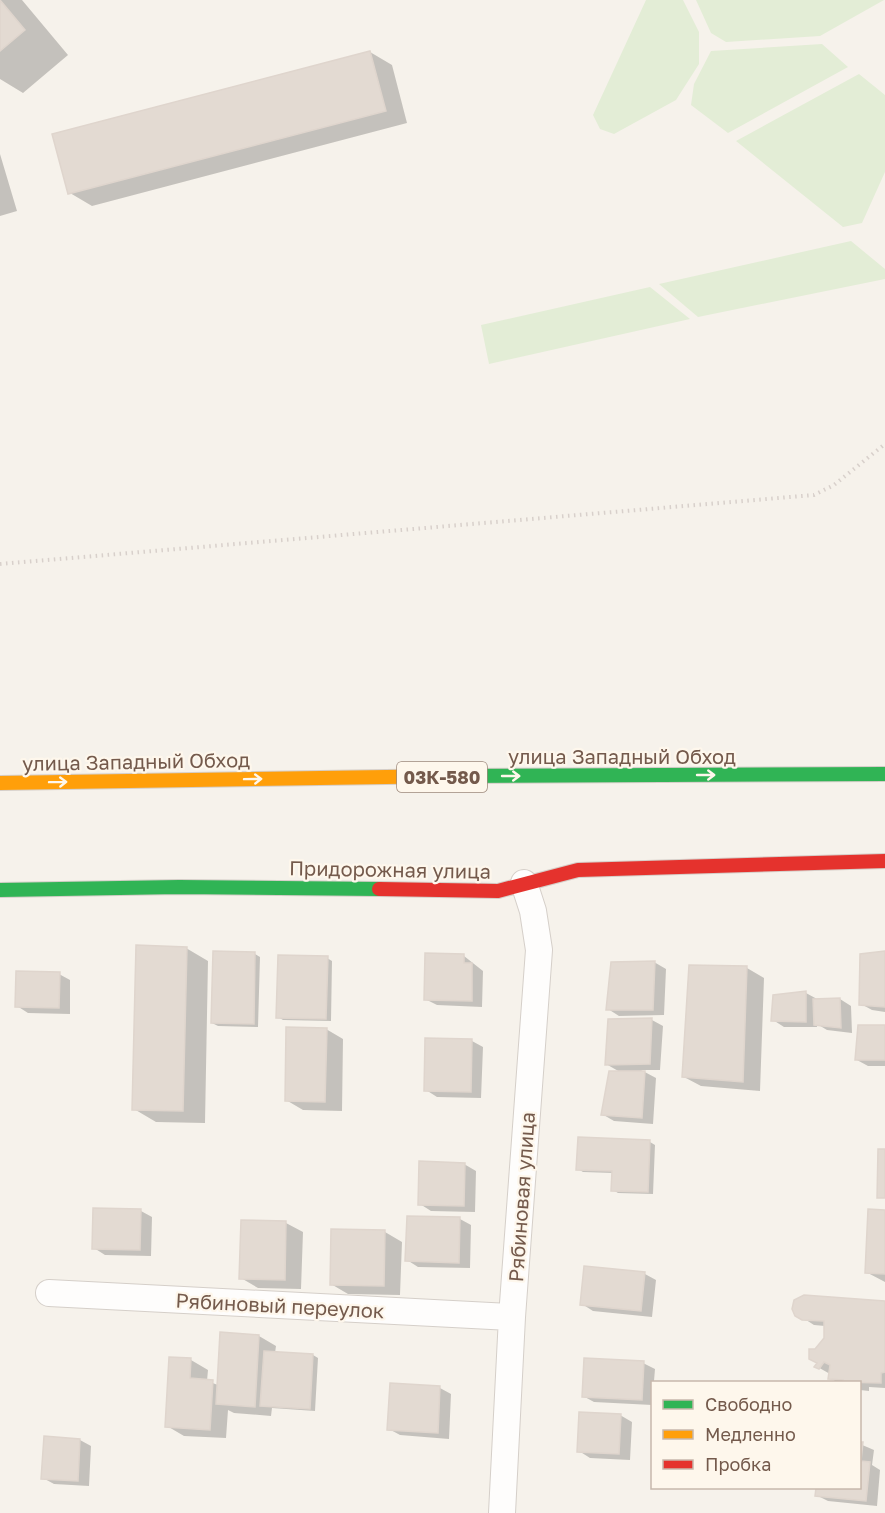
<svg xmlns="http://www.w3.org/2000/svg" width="885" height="1513" font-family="'Golos Text',sans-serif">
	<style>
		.green { fill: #e3edd6 }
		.shadow { fill: #0003 }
		.building { fill: #e3dad2; stroke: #dfd5cd; stroke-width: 1.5 }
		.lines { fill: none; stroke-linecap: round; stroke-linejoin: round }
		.street-casing { stroke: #d5cfc9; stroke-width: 28 }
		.fast-casing { stroke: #d5cec8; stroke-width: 16 }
		.slow-casing { stroke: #d5cec8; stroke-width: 16 }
		.jam-casing { stroke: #d5cec8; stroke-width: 16 }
		.path { stroke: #d8d0cb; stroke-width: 4; stroke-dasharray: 1.5 4.5; stroke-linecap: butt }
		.street { stroke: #fefdfc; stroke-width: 26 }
		.fast { stroke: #30b455; stroke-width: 14 }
		.slow { stroke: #ff9f0a; stroke-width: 14 }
		.jam { stroke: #e5322d; stroke-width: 14 }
		.oneway { stroke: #fef7ec }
		.labels { text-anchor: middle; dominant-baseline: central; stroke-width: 4.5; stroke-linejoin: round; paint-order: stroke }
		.shield { fill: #fef7ec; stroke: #9d897c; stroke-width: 1.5 }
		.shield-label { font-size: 18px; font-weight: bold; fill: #745a4c }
		.street-label { font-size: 20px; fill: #745a4c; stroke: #fef7ec }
	</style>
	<rect width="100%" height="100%" fill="#f6f2eb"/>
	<!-- green -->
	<path class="green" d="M646,0H683L699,32V64L676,100L614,134L600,129L593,115Z
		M696,0H884L820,36L726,42L711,33Z
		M822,44L848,67L728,133L691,105L694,84L711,51Z
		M859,74L885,95V172L862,223L843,227L736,141Z
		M851,241L885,269V279L698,317L659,284Z
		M650,287L690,319L489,364L481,325Z"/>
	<!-- shadow -->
	<path class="shadow" d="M0,0H22L68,55L23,93L0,79Z
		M370,52L392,65L407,123L92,206L70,193Z
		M0,154L17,211L0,216Z
		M186,948L208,961L205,1123L156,1122L134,1109Z
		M885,953V1012L872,1010L861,1004Z
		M255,954L260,957L258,1027L218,1026L212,1023Z
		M464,956L483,971L482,1007L437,1005L425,999Z
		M327,958L332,961L331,1021L283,1020L278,1017Z
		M654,962L666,969L664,1015L619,1016L608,1009Z
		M747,968L764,978L760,1091L701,1086L684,1077Z
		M59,974L70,980V1014L28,1013L17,1006Z
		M806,993L817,999H840L851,1006L852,1033L827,1030L817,1024V1027H784L773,1020Z
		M652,1020L663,1026L660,1070H641L656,1078L653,1124L614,1121L602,1114L620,1072L606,1064Z
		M885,1026V1066H868L857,1060Z
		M326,1029L343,1039L342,1111L303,1110L286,1100Z
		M472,1041L483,1047L481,1098L437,1097L426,1090Z
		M650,1142L655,1145L653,1194L618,1193L613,1190V1173L583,1172L578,1169Z
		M464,1164L476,1171L475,1212L431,1211L420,1204Z
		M94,1210L141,1211L152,1217L151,1256L105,1255L94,1248Z
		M885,1212V1282L866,1272Z
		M460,1219L471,1225L470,1268L418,1267L407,1260Z
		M286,1223L303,1232L301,1289L258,1288L241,1278Z
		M385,1232L402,1242L400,1295L348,1294L331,1284Z
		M645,1274L656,1280L652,1317L593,1311L582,1304Z
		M885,1302V1388L869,1387V1391L860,1390V1382H837L830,1378V1374L816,1366L819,1363L816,1351L825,1339V1326L814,1325L803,1318Z
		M259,1336L276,1346L275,1353L313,1355L318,1358L315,1411L272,1408L271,1416L234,1413L228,1410L226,1438L184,1436L167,1426L191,1360L208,1370L207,1381L218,1385Z
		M643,1363L655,1369L652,1405L594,1402L583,1396Z
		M392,1384L440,1388L451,1394L449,1439L400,1435L389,1429Z
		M620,1415L632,1422L630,1460L590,1458L579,1451Z
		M80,1440L91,1446L89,1486L54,1484L43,1478Z
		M860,1444L874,1450L872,1465L880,1470L877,1506L828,1501L816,1495L817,1488H860Z"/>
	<!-- building -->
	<path class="building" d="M0,0L25,30L0,51Z
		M370,51L386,111L68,194L52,134Z
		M136,945L187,947L183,1111L132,1110Z
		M213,951L255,952L254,1024L211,1023Z
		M885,951V1007L859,1005L860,954Z
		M425,953L464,954V963H472V1001L424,1000Z
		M278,955L328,956L326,1019L276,1018Z
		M655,961L653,1010H606L611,962Z
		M689,965L747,966L743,1082L682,1077Z
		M16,971L60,972L59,1008L15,1007Z
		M806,991V1022L771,1021L773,995Z
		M840,998L841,1028L814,1025L813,999Z
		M652,1018L650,1064L605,1065L608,1019Z
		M858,1025H885V1060H855Z
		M286,1027L327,1028L325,1102L285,1101Z
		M425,1038L472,1039L471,1092L424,1091Z
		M609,1071H645L642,1118L601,1115Z
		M578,1137L650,1140L648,1192L611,1191L612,1171L576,1170Z
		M878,1149H885V1198H877Z
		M419,1161L465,1163L464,1206L418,1205Z
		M93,1208L141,1209L140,1250L92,1249Z
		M868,1209L885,1210V1274L865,1273Z
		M407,1216L460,1217L459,1263L405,1261Z
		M241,1220L286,1221L285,1280L239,1279Z
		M331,1229L385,1230L384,1286L330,1285Z
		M584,1266L645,1272L641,1311L580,1305Z
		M804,1295L885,1301V1372L881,1373V1383L843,1382V1380L828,1379L830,1365L824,1362L819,1369L814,1367L817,1363L809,1359V1349H815L824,1338V1321L802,1320L795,1316L792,1309L794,1300Z
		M220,1332L259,1335L255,1407L216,1404Z
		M264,1351L313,1354L310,1409L260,1406Z
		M169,1357L191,1358L190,1378L213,1380L210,1430L165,1427Z
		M584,1358L644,1361L642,1400L582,1397Z
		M390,1383L440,1386L438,1433L387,1430Z
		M579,1412L621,1414L619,1454L577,1452Z
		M44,1436L80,1439L78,1481L41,1479Z
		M860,1442H863L861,1461L870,1462L866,1501L815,1496L816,1488H860Z"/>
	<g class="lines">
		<!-- street casing -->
		<g class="street-casing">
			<path id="street" d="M49,1293L512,1317
				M502,1513L512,1317L539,950L533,911L524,883"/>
		</g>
		<!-- fast casing -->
		<g class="fast-casing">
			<path id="fast" d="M452,776L885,774
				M0,890L179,887L379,889"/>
		</g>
		<!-- slow casing -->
		<g class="slow-casing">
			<path id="slow" d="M0,783L452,776"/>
		</g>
		<!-- jam casing -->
		<g class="jam-casing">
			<path id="jam" d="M379,889L498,891L578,870L885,861"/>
		</g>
		<!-- path -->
		<path class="path" d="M0,564L814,495L834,485L885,444"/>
		<!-- street -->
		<use href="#street" class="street"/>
		<!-- fast -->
		<use href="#fast" class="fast"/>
		<!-- slow -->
		<use href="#slow" class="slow"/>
		<!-- jam -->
		<use href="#jam" class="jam"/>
	</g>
	<!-- one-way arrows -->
	<defs><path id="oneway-shaft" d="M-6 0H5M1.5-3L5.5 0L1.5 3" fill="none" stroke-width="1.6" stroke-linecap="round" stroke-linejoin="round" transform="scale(1.5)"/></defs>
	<g class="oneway">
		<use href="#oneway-shaft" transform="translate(706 775)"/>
		<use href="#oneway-shaft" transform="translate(511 776)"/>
		<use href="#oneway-shaft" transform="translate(253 779) rotate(-1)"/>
		<use href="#oneway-shaft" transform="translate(58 782) rotate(-1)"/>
	</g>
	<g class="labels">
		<!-- shield labels -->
		<rect class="shield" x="397" y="762" width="90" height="30" rx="4.5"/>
		<g class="shield-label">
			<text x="442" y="777">03К-580</text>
		</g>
		<!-- street labels -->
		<g class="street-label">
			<text x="622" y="756">улица Западный Обход</text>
			<text transform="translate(136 761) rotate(-1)">улица Западный Обход</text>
			<text transform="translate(390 869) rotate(1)">Придорожная улица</text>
			<text transform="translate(521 1197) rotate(-86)">Рябиновая улица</text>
			<text transform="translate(280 1305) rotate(3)">Рябиновый переулок</text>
		</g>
	</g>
	<!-- legend -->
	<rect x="651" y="1381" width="210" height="108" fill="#fef7ec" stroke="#c7b8ac" stroke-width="1.5"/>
	<rect x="663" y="1400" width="30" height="9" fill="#30b455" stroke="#c7b8ac" stroke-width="1.5"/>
	<text x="705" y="1411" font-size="18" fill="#745a4c">Свободно</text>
	<rect x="663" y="1430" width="30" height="9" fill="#ff9f0a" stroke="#c7b8ac" stroke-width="1.5"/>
	<text x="705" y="1441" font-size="18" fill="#745a4c">Медленно</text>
	<rect x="663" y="1460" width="30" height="9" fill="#e5322d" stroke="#c7b8ac" stroke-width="1.5"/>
	<text x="705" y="1471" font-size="18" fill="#745a4c">Пробка</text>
</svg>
